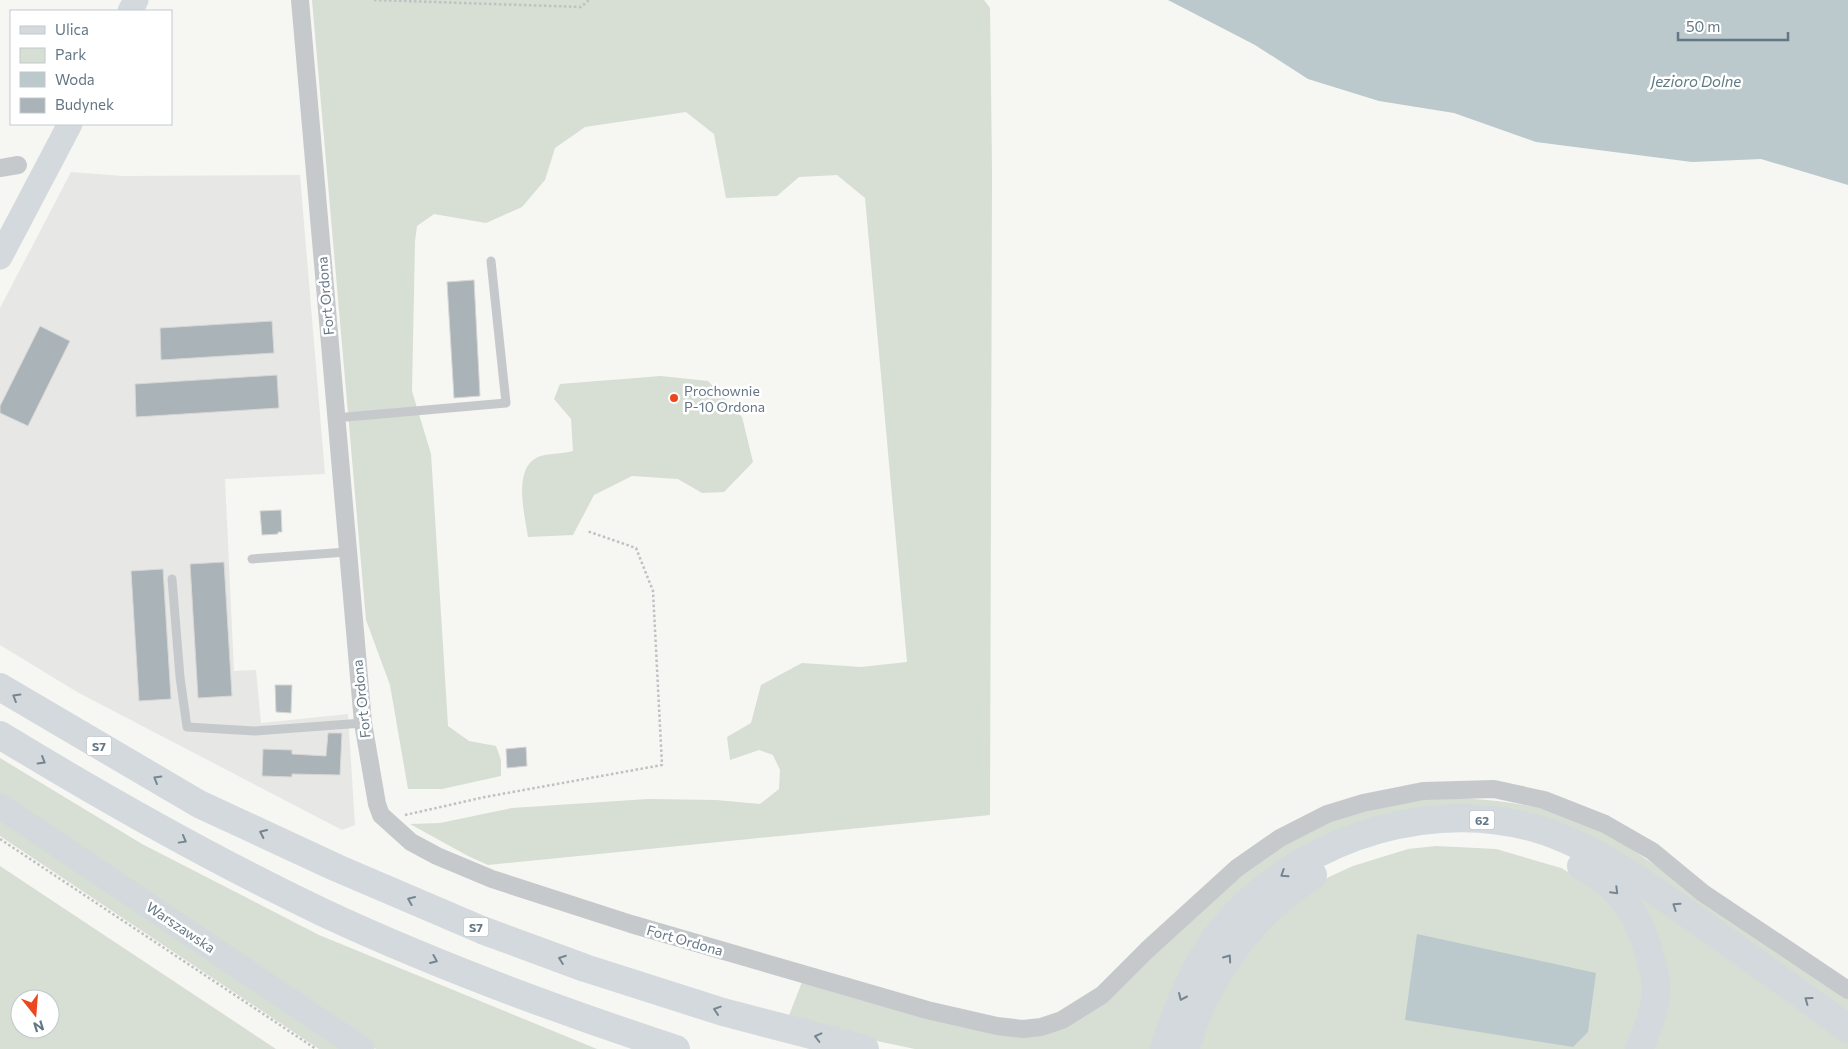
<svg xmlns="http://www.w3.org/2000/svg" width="1848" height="1049" font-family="Commissioner,sans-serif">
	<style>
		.built { fill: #e7e8e6 }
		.green { fill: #d7ded3; fill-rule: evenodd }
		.water { fill: #bbc8cc }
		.building { fill: #aab3b8; stroke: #d8d7d5 }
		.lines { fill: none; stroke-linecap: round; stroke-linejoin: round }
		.path { stroke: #bfc1c3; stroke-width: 2.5; stroke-dasharray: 2.5 2.5; stroke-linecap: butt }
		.service { stroke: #c6c9cc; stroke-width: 9 }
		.minor { stroke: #c6c9cc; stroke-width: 18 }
		.secondary { stroke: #d4d9dd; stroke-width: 25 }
		.motorway { stroke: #d4d9dd; stroke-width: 28 }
		.oneway { stroke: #758692 }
		.poi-dot { fill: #eb461e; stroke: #fff; stroke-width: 2 }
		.labels { text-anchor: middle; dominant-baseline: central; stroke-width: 5; stroke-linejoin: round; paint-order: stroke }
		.shield { fill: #fff; stroke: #92a0aa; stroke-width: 1 }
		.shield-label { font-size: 12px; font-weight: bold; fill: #647785 }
		.street-label { font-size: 14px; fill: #647785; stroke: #fff }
		.poi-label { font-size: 14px; fill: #647785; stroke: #fff; text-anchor: start }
		.water-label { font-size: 15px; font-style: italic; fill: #5f7a82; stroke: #fff }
	</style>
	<rect width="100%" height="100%" fill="#f6f6f2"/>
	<!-- built -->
	<path class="built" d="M71,172L123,176L300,175L325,474L225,479L234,671L256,670L261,723L348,714L355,825L342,830L77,692L0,645V308Z"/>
	<!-- green -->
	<path class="green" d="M312,0H984L990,8L992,172L990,815L488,865L468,856L410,824L440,823L512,808L648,799L716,800L760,804L779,789L780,770L773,755L759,750L730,760L727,737L751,723L761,685L802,663L861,667L907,662L865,198L837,175L799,177L777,196L726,198L714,134L686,112L585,127L555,148L545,180L522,207L486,223L434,214L417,226L415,241L412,391L431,454L448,726L469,741L496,746L501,760V776L442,789H408L390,685L366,620Z
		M661,376L708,381L742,417L753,462L724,492L702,493L678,479L632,476L594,495L573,535L528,537C525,515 512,469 538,457C548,453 562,454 573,451L571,419L554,399L560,384Z
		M0,758L142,844L319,935L597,1049H376L308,1005L0,795Z
		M1447,797C1490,800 1535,803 1576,819C1588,824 1600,830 1611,835L1848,997V1019L1569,832L1347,830L1158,1049H915L858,1037L788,1018L802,982L1048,1029L1263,856L1327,821L1365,809L1415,799Z
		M0,816L346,1049H319L0,836Z
		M1436,846L1496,849L1561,868L1584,881L1621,913L1642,962L1644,1004L1628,1049H1194L1207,1015L1244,950L1309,888L1331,876L1353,866L1408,849Z
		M0,866L276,1049H0ZM20,999H50V1029H20Z
		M1602,867L1848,1037V1049H1649L1663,1000Z"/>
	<!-- water -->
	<path class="water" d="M1168,0H1848V185L1761,159L1692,162L1536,142L1454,113L1379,101L1308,79L1255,45Z
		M1417,934L1596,973L1588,1032L1573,1047L1405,1020Z"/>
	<!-- building -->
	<path class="building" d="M474,280L480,396L454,398L447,282Z
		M272,321L274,353L161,360L160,328Z
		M40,326L70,341L28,426L0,413V406Z
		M277,375L279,408L136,417L135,384Z
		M281,510L282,532H278V534L262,535L260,511Z
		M224,562L232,696L198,698L190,564Z
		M163,569L171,699L139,701L131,571Z
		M275,685H292L291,713L276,712Z
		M328,733H342L340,775L292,774V777L262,776L263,749L292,750V754L326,756Z
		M526,747L527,766L507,768L506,749Z"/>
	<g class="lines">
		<!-- path -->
		<path class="path" d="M374,0L581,7L589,0
			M405,815L485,797L662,765L653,591L636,548L587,531
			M0,839L316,1049"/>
		<!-- service -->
		<path class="service" d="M335,418L506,403L491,261
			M252,559L347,552
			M172,579L180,677L187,727L255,731L363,723"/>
		<!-- minor -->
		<path class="minor" d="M300,0L363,723L377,804L381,815L411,842L437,856L492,879L631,924L927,1010L997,1026L1023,1029L1041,1027L1062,1020L1102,995L1147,950L1237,868L1280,838L1327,814L1363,803L1423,791L1494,789L1544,800L1605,824L1652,851L1703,893L1848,990
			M0,168L18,165"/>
		<!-- secondary -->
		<path class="secondary" d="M130,11L136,0
			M0,257L70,124
			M0,806L362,1049"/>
		<!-- motorway -->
		<path class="motorway" d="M0,687L199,804L337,868L482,930L585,968L723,1012L865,1049
			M0,735C105,799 213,860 324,913C438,966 557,1010 676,1049
			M1581,866C1621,886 1639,915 1650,957C1653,967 1657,980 1656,991C1655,1012 1647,1030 1639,1049
			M1164,1049C1179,1002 1198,954 1233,917C1310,835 1438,795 1547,832C1603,852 1657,892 1705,926C1753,960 1801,994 1848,1029
			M1185,1049C1190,1035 1195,1019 1201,1005C1226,952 1264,907 1313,875"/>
	</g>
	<!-- one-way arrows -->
	<defs><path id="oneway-chevron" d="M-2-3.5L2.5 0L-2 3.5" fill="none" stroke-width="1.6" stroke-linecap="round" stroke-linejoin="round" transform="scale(1.25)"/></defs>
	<g class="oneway">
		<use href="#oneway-chevron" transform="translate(16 697) rotate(-149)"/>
		<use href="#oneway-chevron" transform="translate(42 761) rotate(31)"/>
		<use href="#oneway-chevron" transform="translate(157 779) rotate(-150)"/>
		<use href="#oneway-chevron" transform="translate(263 833) rotate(-155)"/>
		<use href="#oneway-chevron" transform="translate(183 840) rotate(29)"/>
		<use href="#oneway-chevron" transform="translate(1284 874) rotate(147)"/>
		<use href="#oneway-chevron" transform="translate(1615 891) rotate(45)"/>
		<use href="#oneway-chevron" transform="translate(411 900) rotate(-157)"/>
		<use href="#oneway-chevron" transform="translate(1676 906) rotate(-146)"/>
		<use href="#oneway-chevron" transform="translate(1228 958) rotate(-55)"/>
		<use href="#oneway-chevron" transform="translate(562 959) rotate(-160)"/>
		<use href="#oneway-chevron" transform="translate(434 960) rotate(23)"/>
		<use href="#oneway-chevron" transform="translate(1182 997) rotate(114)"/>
		<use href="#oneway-chevron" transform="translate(1808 1000) rotate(-144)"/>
		<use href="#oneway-chevron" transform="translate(717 1010) rotate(-162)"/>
		<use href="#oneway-chevron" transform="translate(818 1037) rotate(-166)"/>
	</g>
	<!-- markers -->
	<circle class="poi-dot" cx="674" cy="398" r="5"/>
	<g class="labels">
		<!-- shield labels -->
		<g class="shield">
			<rect x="86.5" y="736.5" width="25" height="19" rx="4"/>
			<rect x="1469.5" y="810.5" width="25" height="19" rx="4"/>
			<rect x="463.5" y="917.5" width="25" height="19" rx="4"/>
		</g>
		<g class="shield-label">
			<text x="99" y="746">S7</text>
			<text x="1482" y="820">62</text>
			<text x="476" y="927">S7</text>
		</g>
		<!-- street labels -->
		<g class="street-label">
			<text transform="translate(325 296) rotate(-95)">Fort Ordona</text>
			<text transform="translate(361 699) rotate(-96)">Fort Ordona</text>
			<text transform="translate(181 927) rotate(34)">Warszawska</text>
			<text transform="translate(685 940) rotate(16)">Fort Ordona</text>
		</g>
		<!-- poi labels -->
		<g class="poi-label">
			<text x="684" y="390">Prochownie<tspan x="684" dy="16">P-10 Ordona</tspan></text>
		</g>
		<!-- water labels -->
		<g class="water-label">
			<text x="1696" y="81">Jezioro Dolne</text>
		</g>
	</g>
	<!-- legend -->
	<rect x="10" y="10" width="162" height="115" fill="#ffffff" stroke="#c1c9ce"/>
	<rect x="20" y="26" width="25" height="8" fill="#d4d9dd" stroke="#c1c9ce"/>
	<text x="55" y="35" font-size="15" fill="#647785">Ulica</text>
	<rect x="20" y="48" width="25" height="15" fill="#d7ded3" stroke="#c1c9ce"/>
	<text x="55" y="60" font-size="15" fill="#647785">Park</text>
	<rect x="20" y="72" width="25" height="15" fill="#bbc8cc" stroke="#c1c9ce"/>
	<text x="55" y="85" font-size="15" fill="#647785">Woda</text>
	<rect x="20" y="98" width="25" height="15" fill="#aab3b8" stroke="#c1c9ce"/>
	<text x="55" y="110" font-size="15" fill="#647785">Budynek</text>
	<!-- north arrow -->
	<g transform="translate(35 1014) rotate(163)"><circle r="24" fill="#ffffff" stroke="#c1c9ce"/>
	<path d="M0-4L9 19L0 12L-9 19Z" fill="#eb461e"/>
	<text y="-8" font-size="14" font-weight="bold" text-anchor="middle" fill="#647785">N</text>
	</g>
	<!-- scale -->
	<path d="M1678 32v8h110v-8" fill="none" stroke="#647785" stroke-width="2.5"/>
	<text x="1686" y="32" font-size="15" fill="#647785" stroke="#ffffff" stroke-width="4" paint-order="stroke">50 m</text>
</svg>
